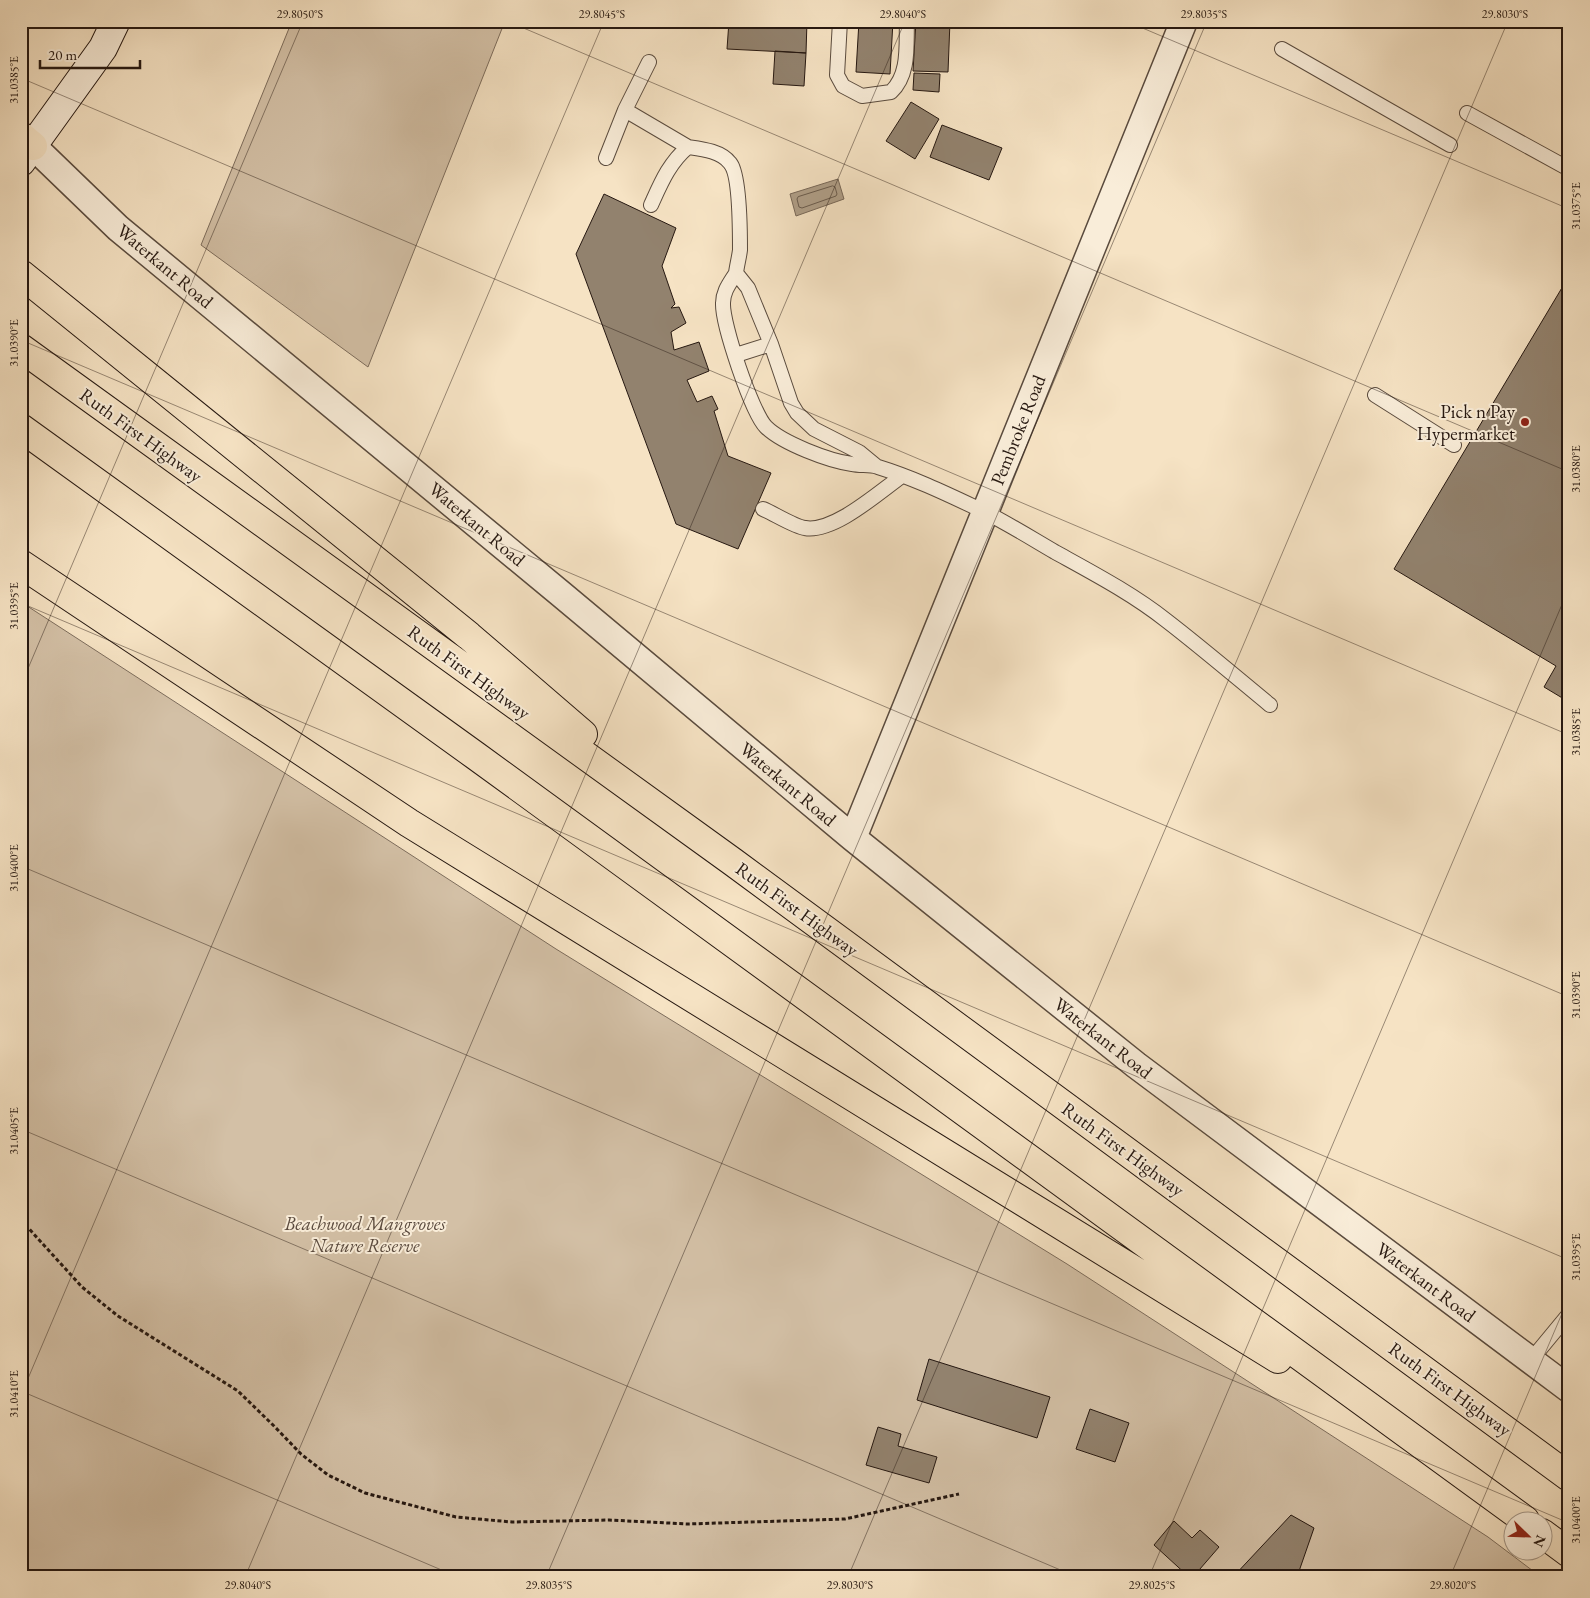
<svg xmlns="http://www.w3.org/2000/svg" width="1590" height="1598" font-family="'EB Garamond',serif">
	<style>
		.green { fill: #d3c0a6; stroke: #7c6c5c }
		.water { fill: #af9e87; stroke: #786858 }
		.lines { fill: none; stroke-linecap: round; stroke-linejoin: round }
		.shore { stroke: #6a5b4c; stroke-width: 1 }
		.building { fill: #92826e; stroke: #261811 }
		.service-casing { stroke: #5a4b3e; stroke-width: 16 }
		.minor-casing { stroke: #5a4b3e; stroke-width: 29 }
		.secondary-casing { stroke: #261811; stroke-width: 30 }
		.motorway-casing { stroke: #261811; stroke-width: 30 }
		.path { stroke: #261811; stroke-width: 3; stroke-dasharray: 4 2.5; stroke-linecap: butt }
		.service { stroke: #f9edd9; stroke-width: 14 }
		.minor { stroke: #f9edd9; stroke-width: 26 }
		.secondary { stroke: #f9edd9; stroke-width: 28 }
		.motorway { stroke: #f6e3c4; stroke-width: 28 }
		.ticks { fill: none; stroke: #261811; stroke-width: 1; stroke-opacity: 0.45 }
		.poi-dot { fill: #8f2418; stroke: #f9edd9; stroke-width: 2 }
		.labels { text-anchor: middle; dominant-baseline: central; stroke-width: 4; stroke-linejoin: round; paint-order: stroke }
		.street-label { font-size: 19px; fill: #261811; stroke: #f9edd9 }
		.poi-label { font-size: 19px; fill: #261811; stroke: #f9edd9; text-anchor: end }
		.park-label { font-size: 19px; font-style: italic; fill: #5a4a3e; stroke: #f9edd9 }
		.neatline { fill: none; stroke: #261811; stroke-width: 2 }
		.ticks-label { font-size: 12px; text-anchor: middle; fill: #261811 }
	</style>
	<rect width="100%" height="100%" fill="#f6e3c4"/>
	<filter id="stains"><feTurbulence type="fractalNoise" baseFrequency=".004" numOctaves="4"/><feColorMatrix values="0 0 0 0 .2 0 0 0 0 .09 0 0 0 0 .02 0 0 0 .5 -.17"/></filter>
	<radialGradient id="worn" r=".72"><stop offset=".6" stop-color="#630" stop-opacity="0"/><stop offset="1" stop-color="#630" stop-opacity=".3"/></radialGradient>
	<!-- green -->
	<path class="green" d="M292,21H505L368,367L201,245Z
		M21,602L556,949L1067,1264L1488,1537L1541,1577H21Z"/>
	<!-- water -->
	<path class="water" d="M838,179L844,199L796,216L790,194Z"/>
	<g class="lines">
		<!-- shore -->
		<path class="shore" d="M833,186L835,187L837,194L836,196L802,208L799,207L797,199L798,197Z"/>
	</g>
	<!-- building -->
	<path class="building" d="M729,21H807L806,53L727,49Z
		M859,21H893L890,74L856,72Z
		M916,21H950L948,72L913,71Z
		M775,51L806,53L804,86L773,84Z
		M914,73L940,74L939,92L913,90Z
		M911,102L939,119L915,159L886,141Z
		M942,125L1002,148L989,180L930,157Z
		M604,194L676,228L662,266L675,304L671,308L679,307L686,323L671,332L674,350L699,342L709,371L687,380L697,402L712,396L718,409L714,411L728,456L771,473L738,549L676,524L576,254Z
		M1569,276V702L1544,687L1556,666L1394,569Z
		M929,1359L1050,1397L1037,1438L917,1400Z
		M1090,1409L1129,1423L1115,1462L1076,1449Z
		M878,1427L901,1434L898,1446L937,1457L929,1483L866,1465Z
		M1291,1515L1314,1528L1297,1577H1233Z
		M1174,1521L1192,1538L1200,1530L1219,1547L1193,1577H1189L1154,1545Z"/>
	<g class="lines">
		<!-- service casing -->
		<g class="service-casing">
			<path id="service" d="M840,21L837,75L843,86L862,96L891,92C910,74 906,45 907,21
				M1282,49L1450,145
				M625,110L688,147
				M1467,113L1569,169
				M606,158L625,110L649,62
				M651,205C661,183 669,163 688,147C702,149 721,151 730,163C740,174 740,234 740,250C739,258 737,265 736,273
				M736,355L771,344
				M1375,395L1454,445
				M876,466L859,452L814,429L797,413L791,403L771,344L748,288L736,273C730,283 723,291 723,303C722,324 752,413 766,427C782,443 829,461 852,464C860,466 870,464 878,467C914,478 949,495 983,511C1007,523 1031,538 1055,552C1093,573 1133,594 1167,621C1202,648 1236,677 1270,705
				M763,509C773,513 795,527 805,528C834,533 879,492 902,476
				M1531,1360L1569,1314"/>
		</g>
		<!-- minor casing -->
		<g class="minor-casing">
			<path id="minor" d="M33,146L118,228L561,594L853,838L1136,1065L1569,1389
				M853,838L1184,21"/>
		</g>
		<!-- secondary casing -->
		<g class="secondary-casing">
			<path id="secondary" d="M21,162L103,48L116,21"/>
		</g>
		<!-- motorway casing -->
		<g class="motorway-casing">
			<path id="motorway" d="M21,136L33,146
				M21,274L469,636L583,734
				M21,348L733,862L1569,1477
				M21,428L476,756L1525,1520
				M21,564L409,823L1278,1359
				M1542,1533L1569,1553"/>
		</g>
		<!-- path -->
		<path class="path" d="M21,1220L82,1287L118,1316L238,1391L274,1426L301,1454L328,1475L365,1493L456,1517L512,1522L609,1520L688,1524L845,1519L959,1494"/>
		<!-- service -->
		<use href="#service" class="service"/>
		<!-- minor -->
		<use href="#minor" class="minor"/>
		<!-- secondary -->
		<use href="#secondary" class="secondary"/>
		<!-- motorway -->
		<use href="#motorway" class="motorway"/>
	</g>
	<!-- ticks -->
	<path class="ticks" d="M507,21L1569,472M1126,21L1569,209M21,78L1569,735M21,340L1569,997M21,603L1569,1260M21,685L303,21M21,866L1569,1523M21,1129L1077,1577M21,1391L458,1577M21,1395L604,21M245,1577L905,21M546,1577L1207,21M848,1577L1508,21M1149,1577L1569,588M1450,1577L1569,1297"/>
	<!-- markers -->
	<circle class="poi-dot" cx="1525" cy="422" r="5"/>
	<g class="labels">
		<!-- street labels -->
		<g class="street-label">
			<text transform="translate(165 266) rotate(40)">Waterkant Road</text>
			<text transform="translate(1018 430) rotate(-68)">Pembroke Road</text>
			<text transform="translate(141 435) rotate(36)">Ruth First Highway</text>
			<text transform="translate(477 524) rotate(40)">Waterkant Road</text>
			<text transform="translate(469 672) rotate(36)">Ruth First Highway</text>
			<text transform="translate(788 784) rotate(40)">Waterkant Road</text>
			<text transform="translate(797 909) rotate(36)">Ruth First Highway</text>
			<text transform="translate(1103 1038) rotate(38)">Waterkant Road</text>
			<text transform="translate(1123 1149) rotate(36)">Ruth First Highway</text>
			<text transform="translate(1426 1282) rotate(37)">Waterkant Road</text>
			<text transform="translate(1450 1389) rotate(36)">Ruth First Highway</text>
		</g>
		<!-- poi labels -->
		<g class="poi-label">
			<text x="1515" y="411">Pick n Pay<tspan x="1515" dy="22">Hypermarket</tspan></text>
		</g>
		<!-- park labels -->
		<g class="park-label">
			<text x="365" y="1223">Beachwood Mangroves<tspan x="365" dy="22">Nature Reserve</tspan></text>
		</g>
	</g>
	<!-- margin -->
	<rect width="1590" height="1598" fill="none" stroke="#f6e3c4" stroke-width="55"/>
	<!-- north arrow -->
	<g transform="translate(1528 1536) rotate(113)"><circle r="24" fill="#f9edd9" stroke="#a59889"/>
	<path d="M0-4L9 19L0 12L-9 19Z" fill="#8f2418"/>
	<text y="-8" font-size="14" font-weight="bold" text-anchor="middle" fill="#261811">N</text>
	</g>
	<!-- scale -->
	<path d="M40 60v8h100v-8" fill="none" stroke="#261811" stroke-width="2.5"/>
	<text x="48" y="60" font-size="15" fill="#261811" stroke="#f9edd9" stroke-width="4" paint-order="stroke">20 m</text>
	<rect x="28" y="28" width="1534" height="1542" class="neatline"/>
	<g class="ticks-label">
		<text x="300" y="18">29.8050°S</text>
		<text x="602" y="18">29.8045°S</text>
		<text x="903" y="18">29.8040°S</text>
		<text x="1204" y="18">29.8035°S</text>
		<text x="1505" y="18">29.8030°S</text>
		<text transform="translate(14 80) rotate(-90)" y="4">31.0385°E</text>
		<text transform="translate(1576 206) rotate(-90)" y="4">31.0375°E</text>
		<text transform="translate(14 343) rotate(-90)" y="4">31.0390°E</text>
		<text transform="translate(1576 469) rotate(-90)" y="4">31.0380°E</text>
		<text transform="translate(14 606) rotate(-90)" y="4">31.0395°E</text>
		<text transform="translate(1576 732) rotate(-90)" y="4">31.0385°E</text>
		<text transform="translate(14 868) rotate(-90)" y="4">31.0400°E</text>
		<text transform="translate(1576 995) rotate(-90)" y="4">31.0390°E</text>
		<text transform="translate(14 1131) rotate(-90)" y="4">31.0405°E</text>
		<text transform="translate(1576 1257) rotate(-90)" y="4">31.0395°E</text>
		<text transform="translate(14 1394) rotate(-90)" y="4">31.0410°E</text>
		<text transform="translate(1576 1520) rotate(-90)" y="4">31.0400°E</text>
		<text x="248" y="1589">29.8040°S</text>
		<text x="549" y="1589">29.8035°S</text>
		<text x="850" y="1589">29.8030°S</text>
		<text x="1152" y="1589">29.8025°S</text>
		<text x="1453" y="1589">29.8020°S</text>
	</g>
	<rect width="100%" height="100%" filter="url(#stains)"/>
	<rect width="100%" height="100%" fill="url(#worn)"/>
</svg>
